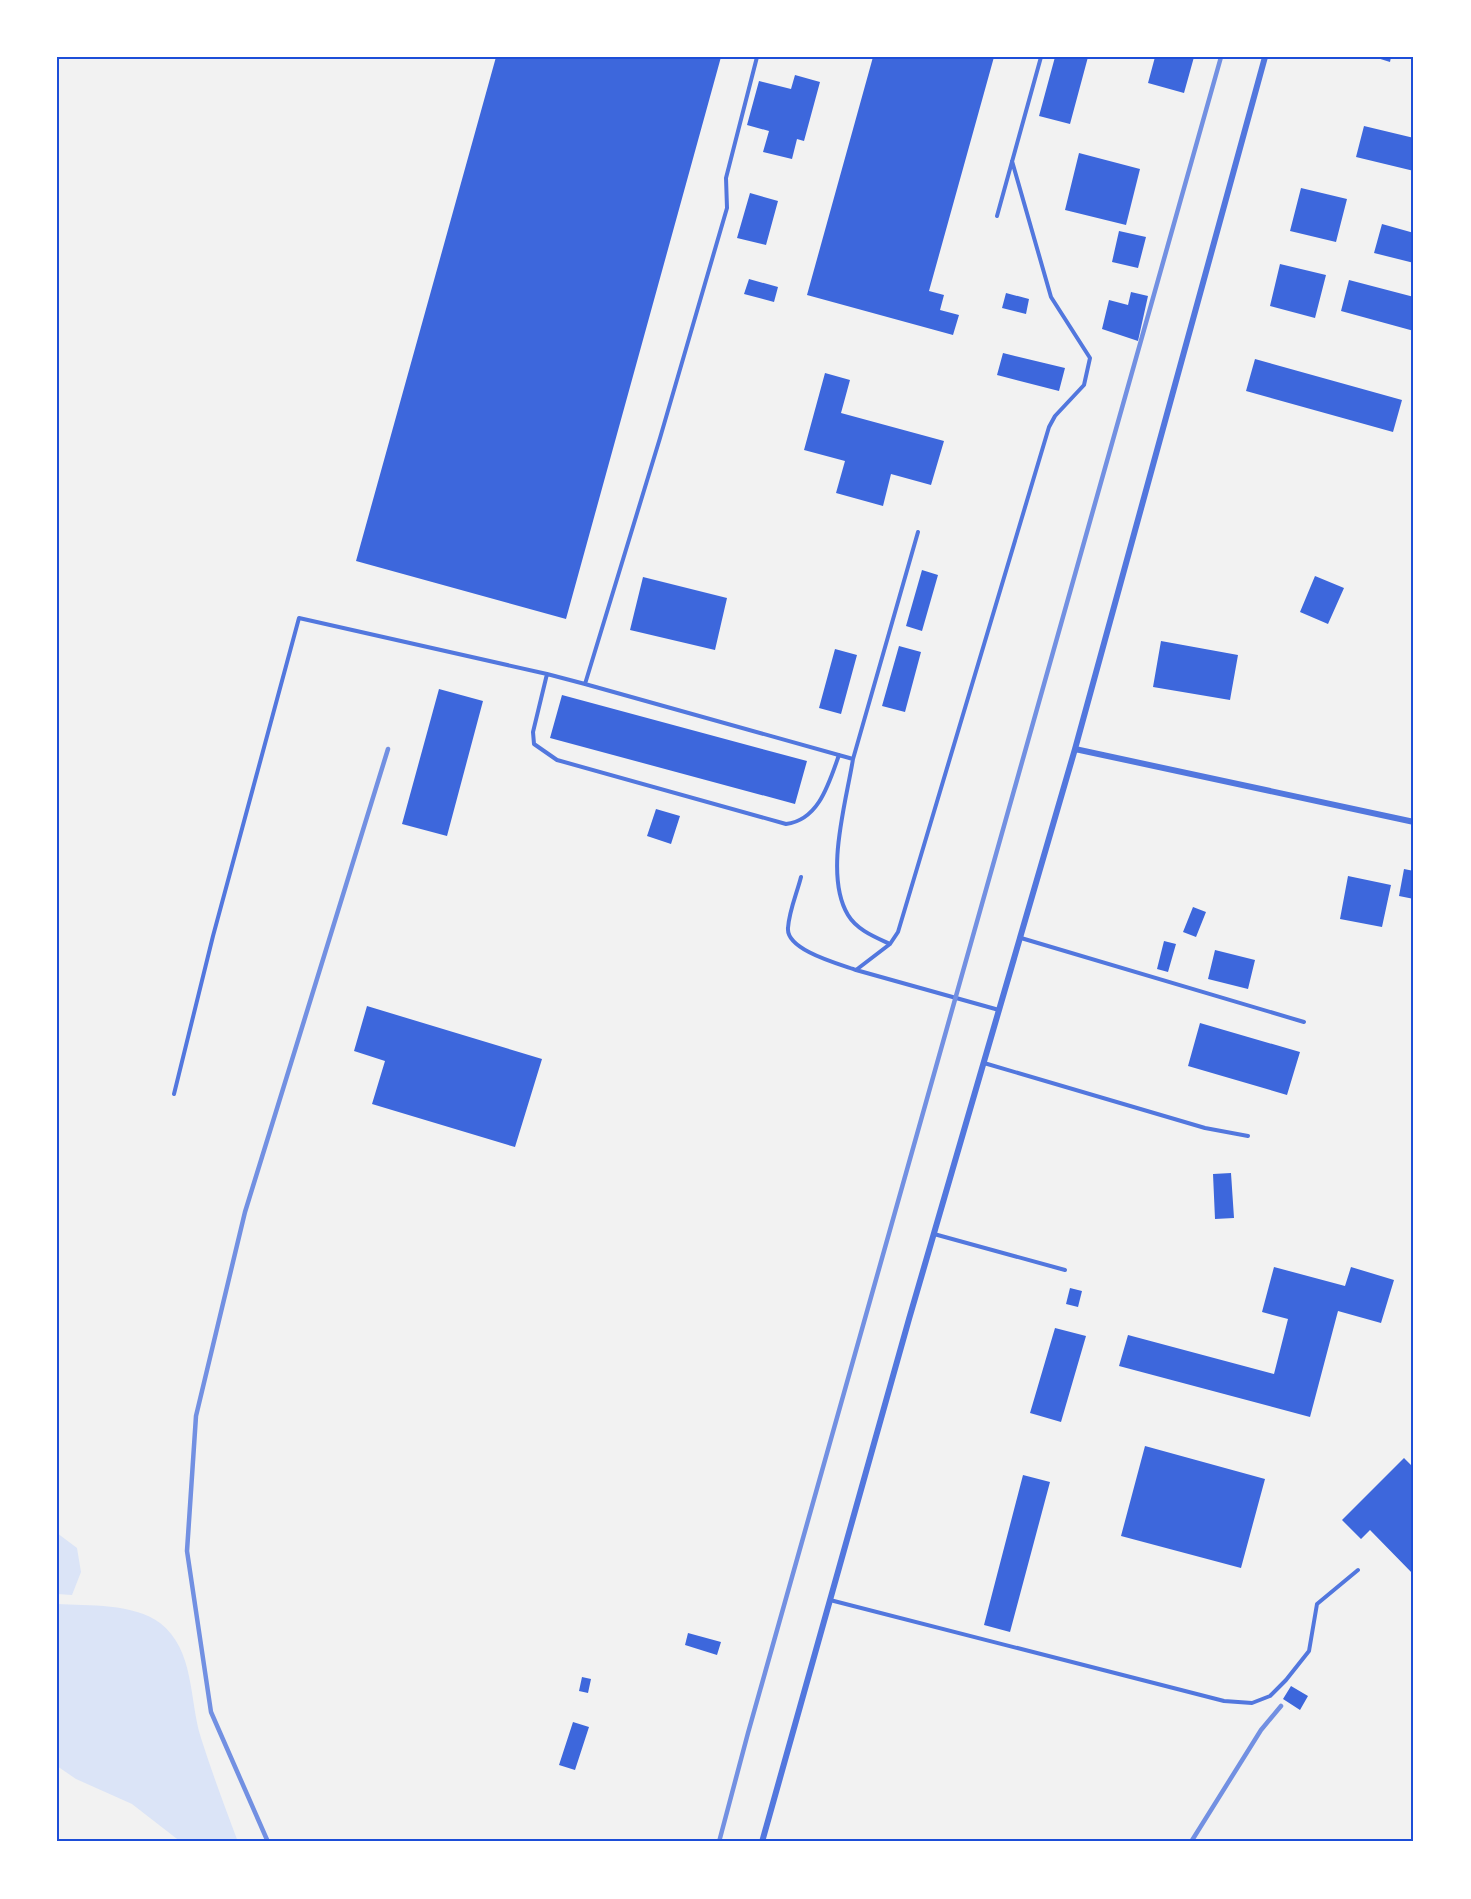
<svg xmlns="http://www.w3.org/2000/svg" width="1471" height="1899" font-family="'Fira Sans',sans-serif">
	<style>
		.green { fill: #dbe4f7 }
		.building { fill: #3d67dc }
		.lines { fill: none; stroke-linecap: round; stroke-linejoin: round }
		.service { stroke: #5277de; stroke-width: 4 }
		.minor { stroke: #5277de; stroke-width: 6 }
		.rail { stroke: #7290e2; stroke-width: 4.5 }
		.neatline { fill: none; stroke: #1d4ed8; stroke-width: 2 }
	</style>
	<rect width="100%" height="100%" fill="#f2f2f2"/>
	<!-- green -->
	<path class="green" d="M57,1533L77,1548L81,1572L72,1595L57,1594Z
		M57,1604C88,1606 134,1603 160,1623C195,1650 189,1700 201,1738C212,1773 225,1807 238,1842H181L132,1804L76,1779L57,1766Z"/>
	<!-- building -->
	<path class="building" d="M496,57H721L566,619L356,561Z
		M873,57H994L929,291L944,295L940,310L959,315L953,335L807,295Z
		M1055,57H1088L1070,124L1039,116Z
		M1155,57H1194L1184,93L1148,83Z
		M1374,57H1391L1390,62Z
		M795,75L820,82L804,141L797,139L792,159L763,152L769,131L747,125L759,81L791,89Z
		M1364,126L1414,138V171L1356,157Z
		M1079,153L1140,169L1126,225L1065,210Z
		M1301,188L1347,199L1336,242L1290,231Z
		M750,193L778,201L766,245L737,238Z
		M1382,224L1414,233V263L1374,253Z
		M1119,231L1146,237L1138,268L1112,262Z
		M1280,264L1326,275L1315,318L1270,306Z
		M749,279L778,287L774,302L744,294Z
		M1349,280L1414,297V331L1341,311Z
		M1131,292L1148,296L1138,341L1102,329L1109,300L1128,305Z
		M1006,293L1029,299L1026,314L1002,308Z
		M1003,353L1065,368L1059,391L997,375Z
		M1255,359L1402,400L1393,432L1246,391Z
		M825,373L850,380L841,413L944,441L931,485L891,474L883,506L836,493L845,461L804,450Z
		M922,570L938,575L922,631L906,626Z
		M1315,576L1344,588L1328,624L1300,612Z
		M643,577L727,598L715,650L630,630Z
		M1161,641L1238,655L1230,700L1153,687Z
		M899,646L921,652L905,712L882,706Z
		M835,649L857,655L841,714L819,708Z
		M439,689L483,701L447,836L402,824Z
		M562,695L807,761L795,804L550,738Z
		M656,809L680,816L671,844L647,836Z
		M1404,869L1414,871V899L1399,896Z
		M1348,876L1391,885L1382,927L1340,919Z
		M1193,907L1206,912L1196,937L1183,932Z
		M1164,941L1176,944L1168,972L1157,969Z
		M1215,950L1255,960L1248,989L1208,979Z
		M367,1006L542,1059L515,1147L372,1104L385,1061L354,1051Z
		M1200,1023L1300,1052L1287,1095L1188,1066Z
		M1231,1173L1234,1218L1215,1219L1213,1174Z
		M1274,1267L1345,1286L1351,1267L1394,1280L1381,1323L1338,1311L1310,1417L1119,1366L1128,1335L1274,1374L1288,1319L1262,1312Z
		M1070,1288L1082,1291L1078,1307L1066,1304Z
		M1055,1328L1086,1336L1061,1422L1030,1413Z
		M1145,1446L1265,1479L1241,1568L1121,1536Z
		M1404,1458L1414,1468V1575L1370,1530L1361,1539L1342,1520Z
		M1023,1475L1050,1482L1010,1632L984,1625Z
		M688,1633L721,1642L717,1655L685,1645Z
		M582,1677L591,1679L588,1693L579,1691Z
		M1291,1686L1308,1696L1300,1710L1283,1699Z
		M573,1722L589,1727L575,1770L559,1765Z"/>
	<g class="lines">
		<!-- service -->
		<path class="service" d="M757,57L726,178L727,208L660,438L585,684L853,759L918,532
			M997,216L1041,57
			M585,684L547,674L533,732L534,744L557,760L786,824C819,820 829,783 839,755
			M853,759C846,803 824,875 848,915C857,930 875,937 890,944
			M801,877C797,893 789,911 788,928C786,950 839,964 856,970
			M1021,938L1304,1022
			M999,1010L856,970L890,944L898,932L1049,427L1055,416L1084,385L1090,358L1051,297L1012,161
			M984,1063L1205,1128L1248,1136
			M174,1094L213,936L299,618L547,674
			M934,1234L1065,1270
			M830,1600L1224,1701L1252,1703L1270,1696L1286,1680L1309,1651L1317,1604L1358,1570"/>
		<!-- minor -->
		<path class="minor" d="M1075,749L1414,822
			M762,1842L909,1319L1075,749L1265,57"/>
		<!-- rail -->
		<path class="rail" d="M268,1842L211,1712L187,1551L196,1416L245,1212L388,749
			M719,1842L748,1733L1221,57
			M1191,1842L1261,1730L1281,1706"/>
	</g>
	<!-- border -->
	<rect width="1471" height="1899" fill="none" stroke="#ffffff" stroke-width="117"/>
	<rect x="58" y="58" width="1354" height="1782" class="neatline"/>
</svg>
